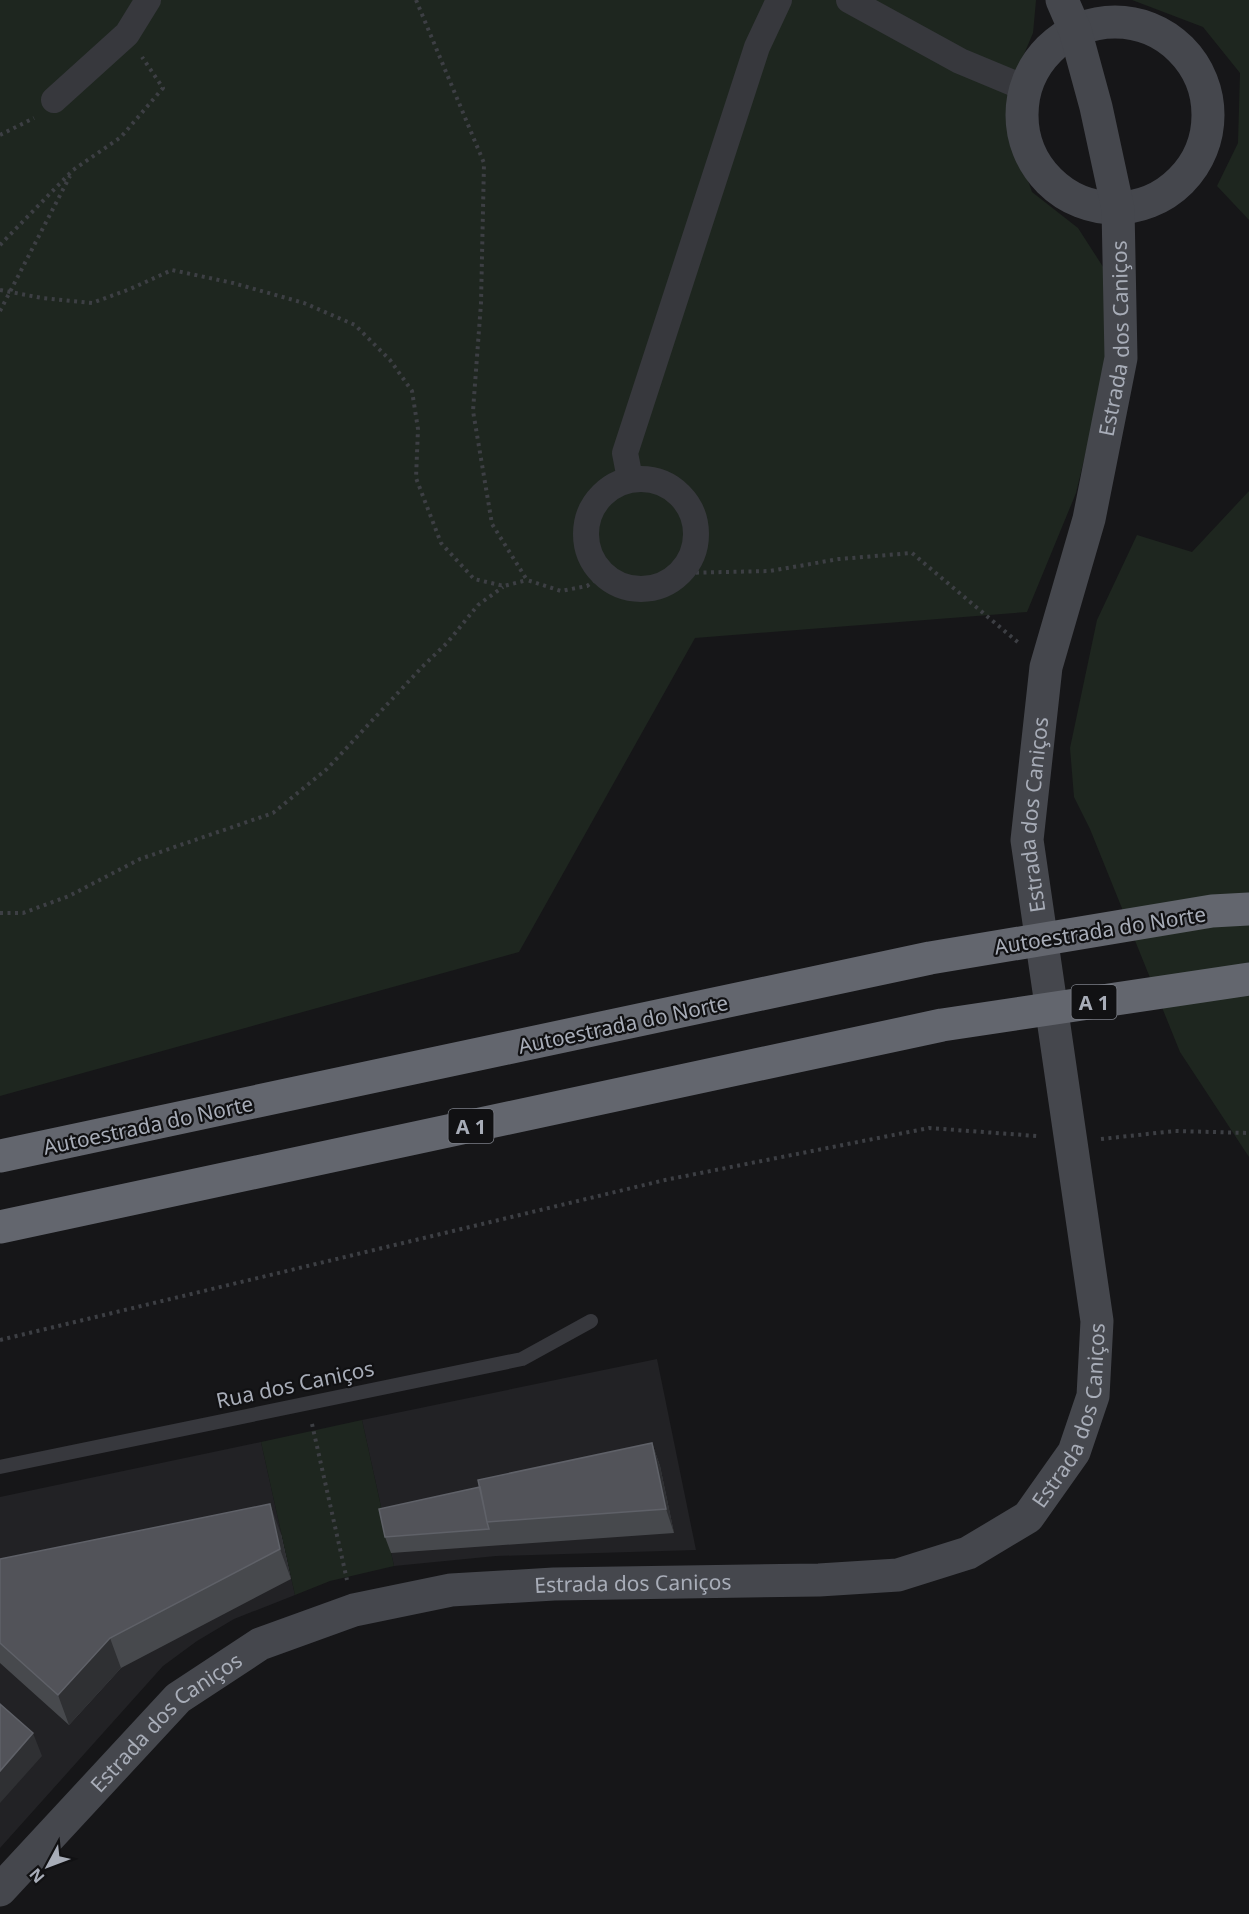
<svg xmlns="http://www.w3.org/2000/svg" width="1249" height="1914" font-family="'Noto Sans',sans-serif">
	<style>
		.built { fill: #222225 }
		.green { fill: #1e261f }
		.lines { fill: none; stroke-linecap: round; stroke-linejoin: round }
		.path { stroke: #3d3f44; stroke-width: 4; stroke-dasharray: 3 4.5; stroke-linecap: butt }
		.lane { stroke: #37383d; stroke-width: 14 }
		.street { stroke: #37383d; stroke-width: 26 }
		.secondary { stroke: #45474d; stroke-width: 33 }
		.highway { stroke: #63666e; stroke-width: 33 }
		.wall { fill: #47494d }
		.shaded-wall { fill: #2f3033 }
		.building { fill: #525359; stroke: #5f6168; stroke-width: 1.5 }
		.labels { text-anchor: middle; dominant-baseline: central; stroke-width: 4.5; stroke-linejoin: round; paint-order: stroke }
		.shield { fill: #111113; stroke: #7b7e86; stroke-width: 1.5 }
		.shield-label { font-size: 20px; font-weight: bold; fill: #a8adb8 }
		.street-label { font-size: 21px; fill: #a8adb8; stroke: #111113 }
	</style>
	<rect width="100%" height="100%" fill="#161618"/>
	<!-- built -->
	<path class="built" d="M657,1359L696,1550L496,1556L394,1566L362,1420Z
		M261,1442L295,1595L234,1619L197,1641L163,1666L0,1848V1497Z"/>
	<!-- green -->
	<path class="green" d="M0,0H1036L1033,33L1013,80L1011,132L1032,192L1078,228L1107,273L1109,355L1076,493L1027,612L695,638L519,952L0,1096Z
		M1132,0H1249V220L1217,186L1238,143L1240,73L1203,27Z
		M1249,491V1157L1180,1052L1090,829L1074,797L1070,748L1097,620L1137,535L1192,552Z
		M362,1420L394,1566L330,1581L295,1595L261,1442Z"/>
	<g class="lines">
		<!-- path -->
		<path class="path" d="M416,0L484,163L481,303L473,411L492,524L527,580L561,591L587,586L603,575
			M0,135L34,118
			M0,245L73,170L121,137L163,88L142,57
			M0,290L42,298L92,303L130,289L172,270L233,283L304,303L355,325L390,360L412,391L418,429L416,478L441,543L474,579L504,586L527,580
			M0,311L70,176
			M681,573L770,571L839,559L912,553L1020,644
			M0,913H23L69,896L140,859L273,813L327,769L422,667L447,643L478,605L503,587
			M1101,1139L1175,1131L1249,1133
			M0,1340L665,1180L929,1128L1037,1136
			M312,1424L347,1580"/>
		<!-- lane -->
		<path class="lane" d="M0,1467L522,1359L591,1321"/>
		<!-- street -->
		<path class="street" d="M849,0L960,61L1025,88
			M54,100L127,34L148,0
			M586 534a55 55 0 1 1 110 0a55 55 0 1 1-110 0Z
			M630,479L625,453L757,47L779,0"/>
		<!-- secondary -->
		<g class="secondary">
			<circle cx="1115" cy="115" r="93"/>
			<path id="s1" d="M0,1890L178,1698L260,1644L354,1610L451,1590L554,1584L819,1580L898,1575L968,1553L1028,1517L1074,1452L1093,1396L1097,1321L1027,840L1046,667L1089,519L1121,358L1118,209L1096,107L1075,30L1062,0"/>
		</g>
		<!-- highway -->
		<path class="highway" d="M0,1156L930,958L1212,911L1249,909
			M0,1227L942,1025L1249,979"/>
	</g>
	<!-- wall -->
	<path class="wall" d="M652,1443L660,1466L674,1533L391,1553L385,1537L480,1487Z
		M281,1534L291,1579L121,1668L69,1725L0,1663V1559Z"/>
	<!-- shaded-wall -->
	<path class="shaded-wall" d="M652,1443L660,1466L674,1533L666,1509Z
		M270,1504L281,1534L291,1579L280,1549Z
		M110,1638L121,1668L69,1725L58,1695Z
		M33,1733L42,1756L0,1803V1771Z"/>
	<!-- building -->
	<path class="building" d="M652,1443L666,1509L487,1522L478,1480Z
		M480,1487L487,1522L489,1529L385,1537L379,1509Z
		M270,1504L280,1549L110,1638L58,1695L0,1643V1559Z
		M0,1704L33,1733L0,1771Z"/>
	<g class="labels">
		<!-- shield labels -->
		<g class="shield">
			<rect x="1071.5" y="985" width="45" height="34" rx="4.5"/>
			<rect x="448.5" y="1109" width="45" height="34" rx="4.5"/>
		</g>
		<g class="shield-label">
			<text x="1094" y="1002">A 1</text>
			<text x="471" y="1126">A 1</text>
		</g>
		<!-- street labels -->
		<g class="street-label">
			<text stroke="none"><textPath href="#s1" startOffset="2361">Estrada dos Caniços</textPath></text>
			<text stroke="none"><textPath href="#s1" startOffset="1875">Estrada dos Caniços</textPath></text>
			<text transform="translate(1100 930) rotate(-9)">Autoestrada do Norte</text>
			<text transform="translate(623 1024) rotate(-12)">Autoestrada do Norte</text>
			<text transform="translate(148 1125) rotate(-12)">Autoestrada do Norte</text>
			<text transform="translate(295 1384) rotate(-12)">Rua dos Caniços</text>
			<text stroke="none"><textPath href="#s1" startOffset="1263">Estrada dos Caniços</textPath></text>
			<text stroke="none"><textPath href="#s1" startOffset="741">Estrada dos Caniços</textPath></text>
			<text stroke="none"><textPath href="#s1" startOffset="237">Estrada dos Caniços</textPath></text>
		</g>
	</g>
	<!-- north arrow -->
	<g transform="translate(48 1866) rotate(229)" stroke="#111113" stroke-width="4.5" paint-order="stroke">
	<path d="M0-4.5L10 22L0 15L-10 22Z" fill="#a8adb8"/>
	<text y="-9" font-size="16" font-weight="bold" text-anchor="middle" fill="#a8adb8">N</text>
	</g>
</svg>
